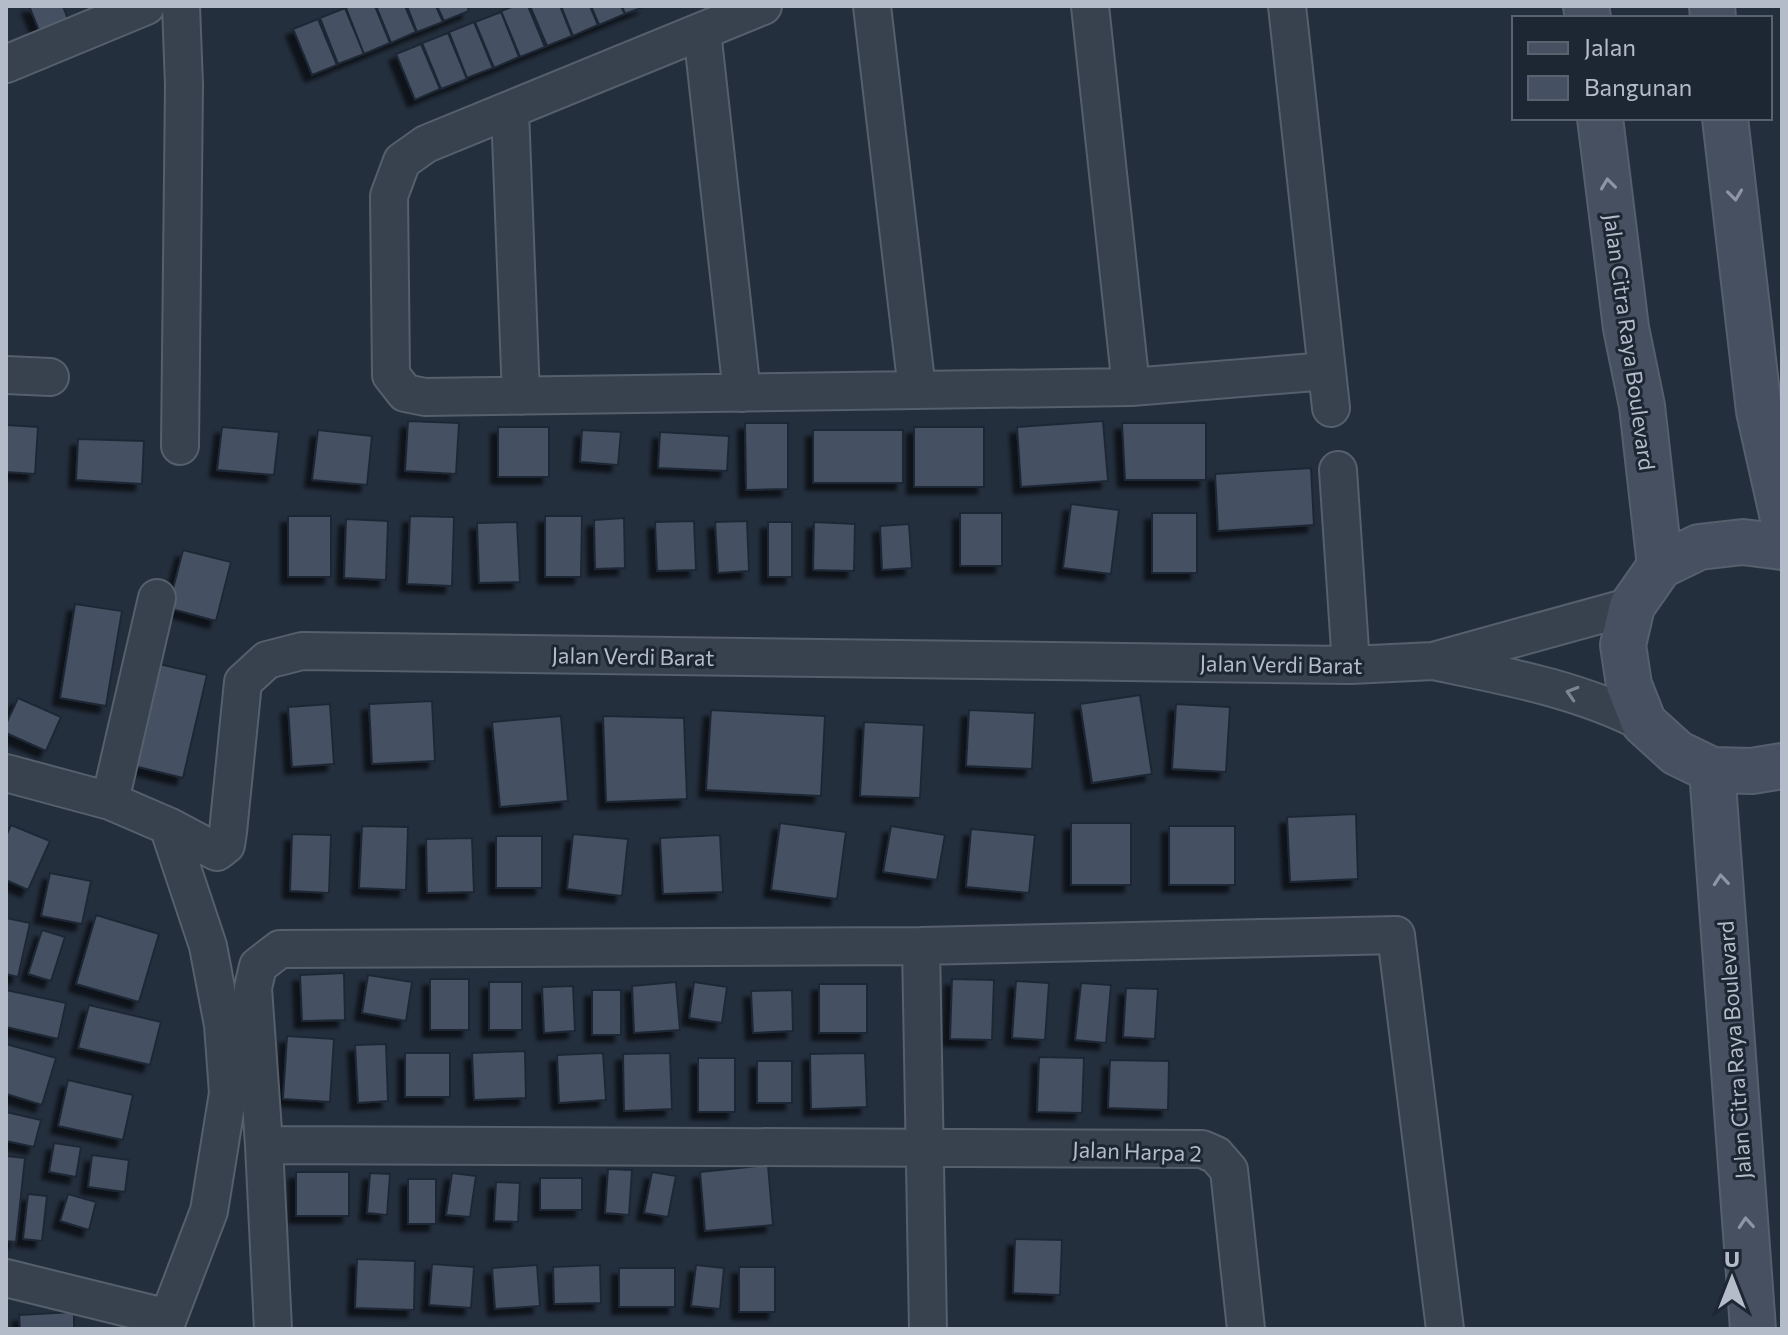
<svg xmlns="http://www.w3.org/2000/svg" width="1788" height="1335" font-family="Commissioner,sans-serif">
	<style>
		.building { fill: #455162; stroke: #1f2835; stroke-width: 2; filter: url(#shadow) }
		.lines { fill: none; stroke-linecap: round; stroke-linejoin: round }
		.street-casing { stroke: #565f6c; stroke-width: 40 }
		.secondary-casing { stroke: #565f6c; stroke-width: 48 }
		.street { stroke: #38414e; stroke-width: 36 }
		.secondary { stroke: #465061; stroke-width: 44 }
		.oneway { stroke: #8e96a5 }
		.oneway2 { stroke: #7c8592 }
		.labels { text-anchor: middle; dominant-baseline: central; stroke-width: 6; stroke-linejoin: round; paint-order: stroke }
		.street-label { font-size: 22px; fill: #b4bcc9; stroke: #1d2633 }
	</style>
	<defs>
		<filter id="shadow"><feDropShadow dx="-7" dy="7" stdDeviation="2" flood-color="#0009"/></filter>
	</defs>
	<rect width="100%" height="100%" fill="#242f3e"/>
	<!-- building -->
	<path class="building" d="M29,6H63L71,27L42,38Z
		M350,6H375L390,43L364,54L346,8Z
		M376,6H405L416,32L391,43Z
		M407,6H436L443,22L417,32Z
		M437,6H467L469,11L444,21Z
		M514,6H528L545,47L520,57L501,11Z
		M530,6H560L572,36L547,46Z
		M561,6H590L598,25L573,36Z
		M591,6H621L625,14L599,25Z
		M622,6H646L625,14Z
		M345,8L364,54L338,64L320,18Z
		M501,12L519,57L494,68L475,22Z
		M318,19L337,65L312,75L293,29Z
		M474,22L493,68L467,78L449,32Z
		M448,33L467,79L441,89L422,43Z
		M421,44L440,89L415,100L396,54Z
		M408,421L459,423L456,474L405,471Z
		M1103,421L1108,481L1021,487L1017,427Z
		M745,423H788V489L746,490Z
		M1122,423H1206V480H1125Z
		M6,425L38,427L35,474L6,472Z
		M222,427L279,432L274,475L217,470Z
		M498,427H549V477H498Z
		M914,427H984V487H914Z
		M318,430L372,436L367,485L312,480Z
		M582,430L621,432L618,465L580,462Z
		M813,430H903V483H813Z
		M660,432L729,436L727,471L658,468Z
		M78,439L144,441L142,484L76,480Z
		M1311,468L1314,525L1218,531L1215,474Z
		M1071,504L1119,510L1111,574L1063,568Z
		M960,513H1002V566H960Z
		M1152,513H1197V573H1152Z
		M288,516H331V577H288Z
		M410,516L454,517L452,586L407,584Z
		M545,516H582L581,577H545Z
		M624,518L625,568L595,569L594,520Z
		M346,519L388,521L386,580L344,578Z
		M694,521L696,570L657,571L655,522Z
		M747,521L749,571L718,573L715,522Z
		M517,522L520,582L479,583L477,523Z
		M768,522H792V577H768Z
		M814,522L855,524L854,571L813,570Z
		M909,524L912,568L882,570L880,526Z
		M183,550L231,562L216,621L168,608Z
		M75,604L122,611L106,706L60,698Z
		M150,662L207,675L183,778L126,764Z
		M1140,695L1152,774L1092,783L1080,704Z
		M18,698L61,717L46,751L6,733V724Z
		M432,701L435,761L372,764L369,704Z
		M330,704L334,764L292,767L288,707Z
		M1176,704L1230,707L1226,772L1172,769Z
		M711,710L825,716L821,796L706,790Z
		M969,710L1035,713L1032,769L966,766Z
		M561,716L568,801L500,807L492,722Z
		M603,716L684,718L687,799L606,802Z
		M864,722L924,725L920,798L860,796Z
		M1356,814L1358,879L1290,882L1287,817Z
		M780,823L846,832L837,899L771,890Z
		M1071,823H1131V885H1071Z
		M11,825L50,841L28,890L6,880V836Z
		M362,826L408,827L406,890L359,888Z
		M891,826L945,835L937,880L883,872Z
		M1169,826H1235V885H1169Z
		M971,829L1035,835L1029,893L966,887Z
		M292,834L331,835L329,893L290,891Z
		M573,834L628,839L622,896L567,889Z
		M720,835L723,892L663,894L660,838Z
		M496,836H542V888H496Z
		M472,838L474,892L427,893L426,839Z
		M50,873L91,881L82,924L41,916Z
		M96,915L159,934L139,1002L76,984Z
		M6,918L30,923L18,977L6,974Z
		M42,930L65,937L51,981L28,974Z
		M344,973L345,1020L302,1021L300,975Z
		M368,975L412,982L406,1021L362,1013Z
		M430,979H469V1030H430Z
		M952,979L994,980L992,1040L950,1039Z
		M1016,981L1049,983L1045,1040L1012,1038Z
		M489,982H522V1030H489Z
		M676,982L680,1030L634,1033L632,986Z
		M694,982L727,987L722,1023L689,1018Z
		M1081,983L1111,985L1106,1043L1075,1040Z
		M819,984H867V1033H819Z
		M573,986L575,1031L544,1033L542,987Z
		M1126,988L1158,989L1155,1039L1123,1037Z
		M6,990L66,1003L58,1039L6,1027Z
		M592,990H621V1035H592Z
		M792,990L793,1031L753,1033L751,991Z
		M89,1005L161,1022L150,1065L78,1048Z
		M287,1036L334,1039L330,1102L283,1099Z
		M6,1044L56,1058L42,1105L6,1094Z
		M386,1044L388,1101L358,1103L355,1045Z
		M525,1051L526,1098L474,1100L472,1053Z
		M405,1053H450V1097H405Z
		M603,1053L606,1100L559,1103L557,1055Z
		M670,1053L672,1109L624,1111L623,1054Z
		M865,1053L867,1107L811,1109L810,1054Z
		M1039,1057L1084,1058L1082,1113L1037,1112Z
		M698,1058H735V1112H698Z
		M1110,1060L1169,1061L1168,1110L1108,1108Z
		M757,1061H792V1103H757Z
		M68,1080L133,1095L123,1140L58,1126Z
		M6,1112L41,1120L34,1147L6,1141Z
		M54,1143L81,1147L76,1177L49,1172Z
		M92,1155L129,1160L125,1192L88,1187Z
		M6,1156L25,1158L16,1242L6,1241Z
		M768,1165L773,1225L705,1231L700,1172Z
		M608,1169L632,1170L629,1215L605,1213Z
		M296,1172H349V1216H296Z
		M652,1172L676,1176L668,1217L644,1213Z
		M370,1173L390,1174L387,1215L367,1213Z
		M452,1173L476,1176L470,1217L446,1215Z
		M540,1178H582V1210H540Z
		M408,1179H436V1224H408Z
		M496,1182L520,1183L518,1222L494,1221Z
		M28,1194L47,1196L42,1241L23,1239Z
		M68,1194L96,1202L89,1230L60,1221Z
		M1015,1239L1062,1240L1060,1295L1013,1293Z
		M357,1259L415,1261L414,1310L355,1308Z
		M432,1264L474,1267L471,1308L429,1305Z
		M537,1265L540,1306L495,1309L492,1268Z
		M600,1265L601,1303L554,1304L553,1267Z
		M696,1265L724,1268L720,1309L691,1306Z
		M739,1267H775V1312H739Z
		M619,1268H675V1307H619Z
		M74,1312V1329H20L19,1315Z"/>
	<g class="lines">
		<!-- street casing -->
		<g class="street-casing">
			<path id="street" d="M763,6L426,144L402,161L389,196L391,375L405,393L425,397L1131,387L1327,371L1287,6
				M872,6L917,390
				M1090,6L1131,387
				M702,31L742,393
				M6,64L146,6
				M510,110L521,396
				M1327,371L1331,408
				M6,375L50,377
				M180,446L184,85L181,6
				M1338,470L1351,665
				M1632,606L1433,661C1505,676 1578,689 1644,723
				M6,773L110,801L168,826L217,852L226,845L228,832L243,682L267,660L302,651L1351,665L1433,661
				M110,801L157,598
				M921,946L928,1329
				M264,1145L1202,1149L1216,1155L1229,1170L1246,1329
				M6,1278L168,1318
				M164,1329L209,1211L228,1093L223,1025L208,946L168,826
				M273,1329L264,1145L253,988L258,966L280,949L921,946L1396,935L1445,1329"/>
		</g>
		<!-- secondary casing -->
		<g class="secondary-casing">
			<path id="secondary" d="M1586,6L1588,18
				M1712,6L1713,18
				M1600,118L1626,328L1642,406L1660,566
				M1725,118L1759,411L1782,514
				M1782,547L1743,542L1699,547L1660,566L1632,606L1623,645L1629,685L1644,723L1677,753L1712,770L1752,771L1782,766
				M1712,770L1753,1329"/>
		</g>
		<!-- street -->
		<use href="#street" class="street"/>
		<!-- secondary -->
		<use href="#secondary" class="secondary"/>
	</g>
	<!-- one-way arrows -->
	<defs><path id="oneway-chevron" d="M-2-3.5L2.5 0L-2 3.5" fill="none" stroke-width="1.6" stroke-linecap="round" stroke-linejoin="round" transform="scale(2)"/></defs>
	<g class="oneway">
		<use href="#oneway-chevron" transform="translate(1608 184) rotate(-97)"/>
		<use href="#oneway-chevron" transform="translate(1735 195) rotate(83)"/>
		<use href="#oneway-chevron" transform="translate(1721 880) rotate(-95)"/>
		<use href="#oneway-chevron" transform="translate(1746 1223) rotate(-94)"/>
	</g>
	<use class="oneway2" href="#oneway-chevron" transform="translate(1572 693) rotate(-163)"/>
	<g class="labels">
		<!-- street labels -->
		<g class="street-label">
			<text transform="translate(1630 342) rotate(82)">Jalan Citra Raya Boulevard</text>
			<text transform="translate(633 656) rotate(1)">Jalan Verdi Barat</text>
			<text transform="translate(1281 664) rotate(1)">Jalan Verdi Barat</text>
			<text transform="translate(1734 1050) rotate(-94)">Jalan Citra Raya Boulevard</text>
			<text transform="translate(1137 1151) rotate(2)">Jalan Harpa 2</text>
		</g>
	</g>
	<!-- border -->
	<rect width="1788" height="1335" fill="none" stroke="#b4bcc9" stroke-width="16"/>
	<!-- legend -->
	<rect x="1512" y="16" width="260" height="104" fill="#1d2633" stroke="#59626f" stroke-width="2"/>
	<rect x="1528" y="42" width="40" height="12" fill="#465061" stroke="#59626f" stroke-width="2"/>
	<text x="1584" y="56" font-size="24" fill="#b4bcc9">Jalan</text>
	<rect x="1528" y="76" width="40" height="24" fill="#455162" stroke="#59626f" stroke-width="2"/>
	<text x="1584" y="96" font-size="24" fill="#b4bcc9">Bangunan</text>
	<!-- north arrow -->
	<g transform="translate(1732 1279)" stroke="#1d2633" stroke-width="6" paint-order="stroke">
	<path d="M0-6L14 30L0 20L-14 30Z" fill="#b4bcc9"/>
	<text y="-12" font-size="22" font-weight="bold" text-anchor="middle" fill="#b4bcc9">U</text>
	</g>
</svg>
